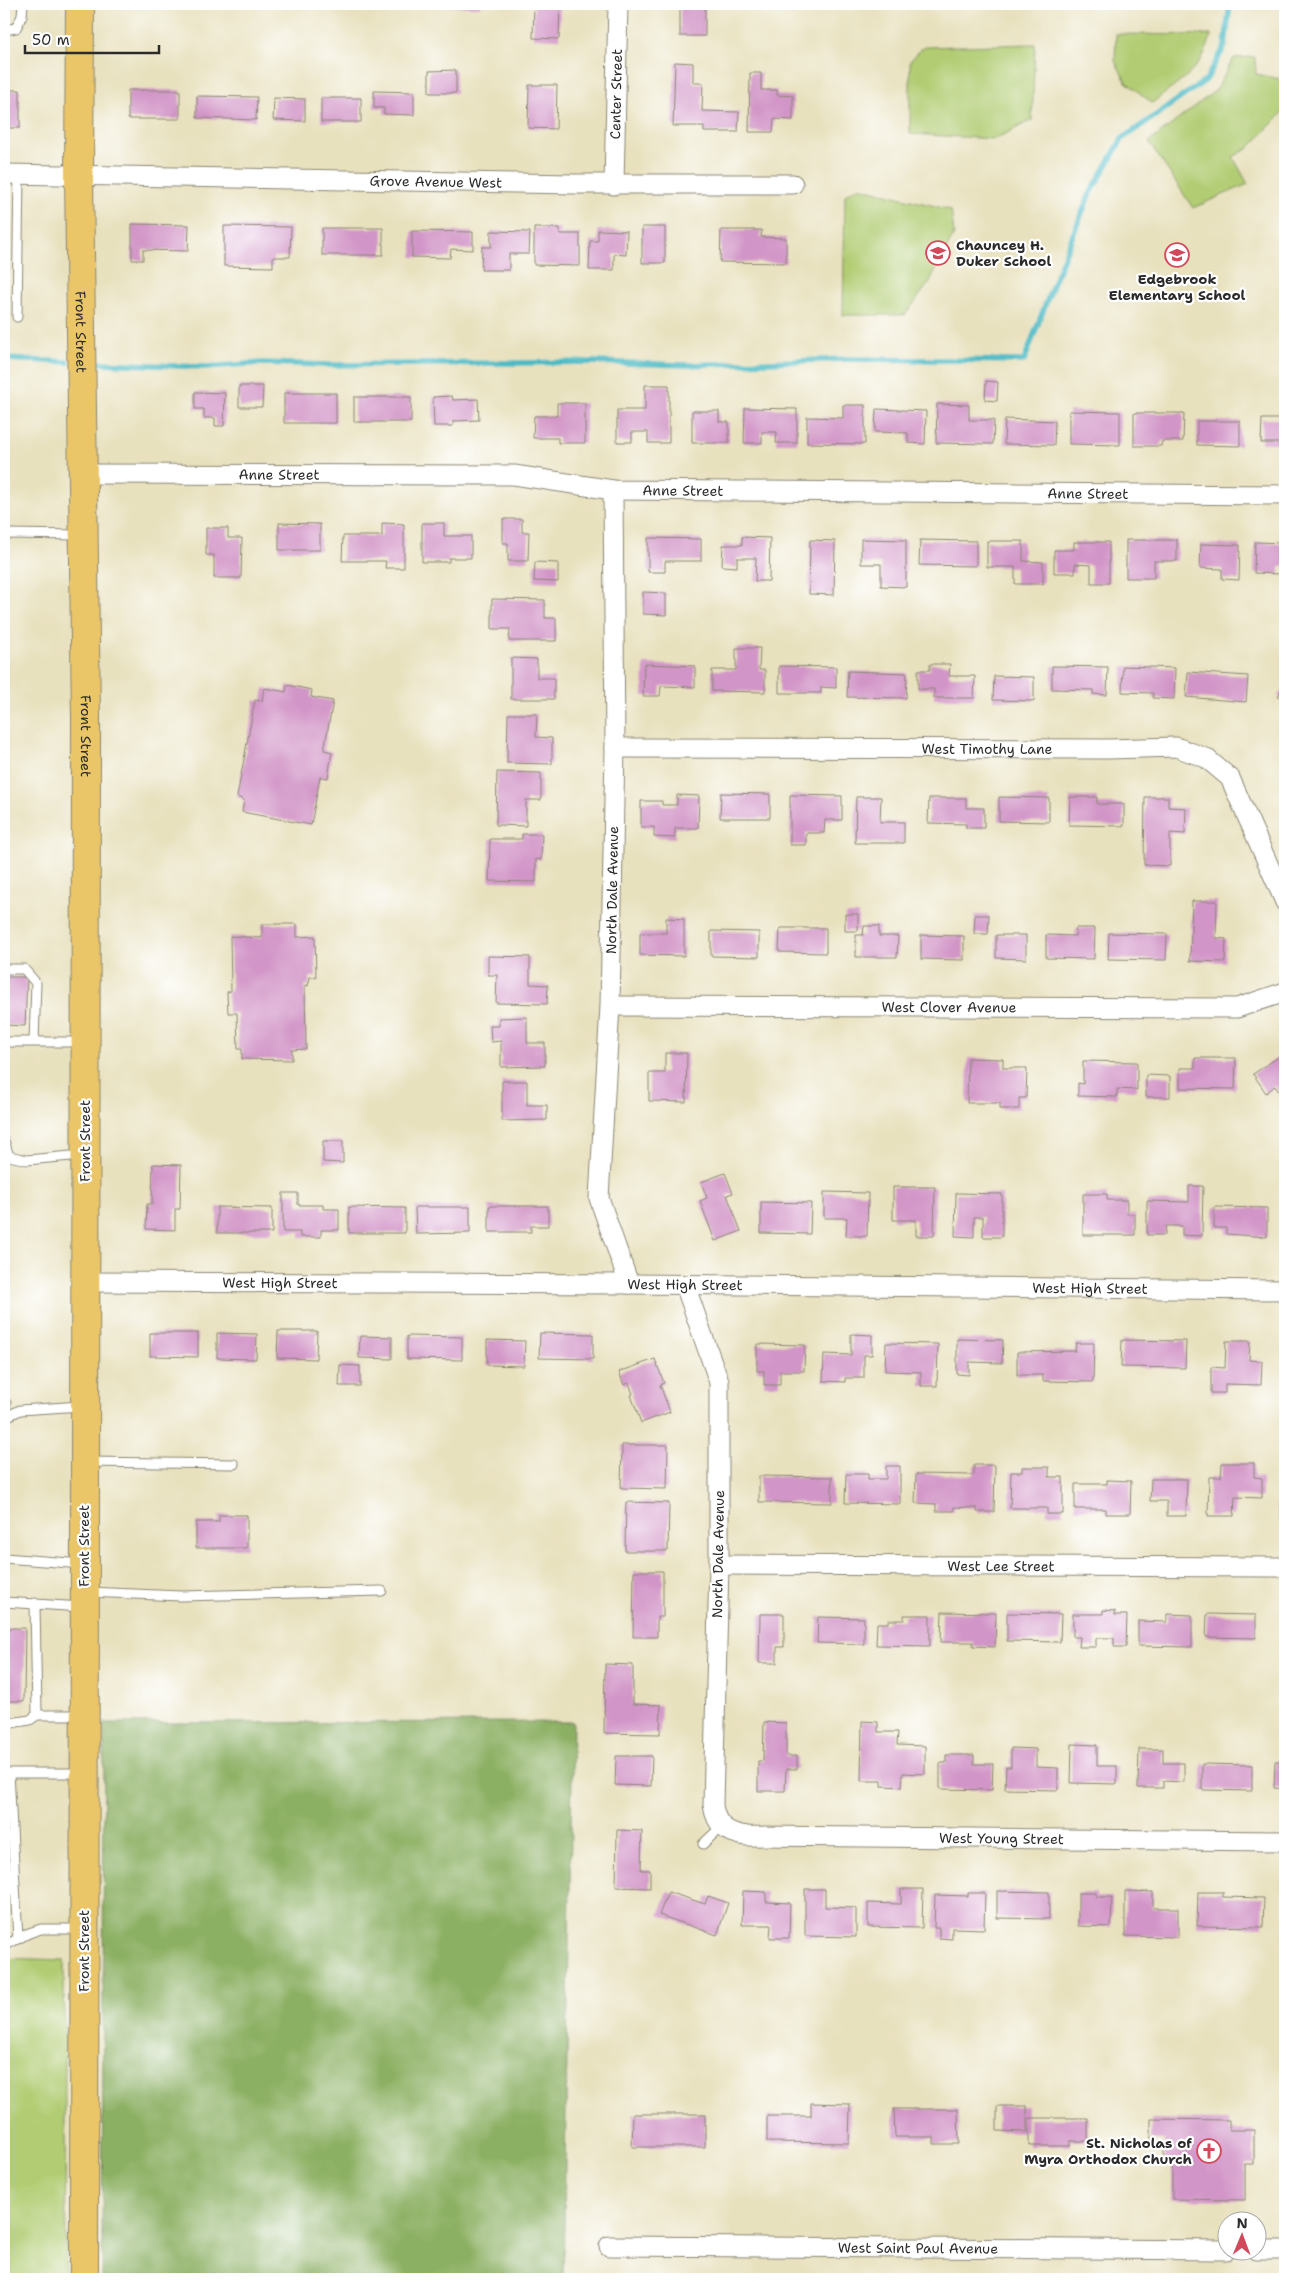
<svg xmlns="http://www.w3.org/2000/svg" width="1289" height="2283" font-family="'Shantell Sans',sans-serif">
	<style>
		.green { fill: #b1cc72; stroke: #6e7c4e }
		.forest { fill: #8cb064; stroke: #5c6e48 }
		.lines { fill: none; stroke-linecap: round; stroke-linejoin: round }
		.stream { stroke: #4ab9c4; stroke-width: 5.5 }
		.building { fill: #d295c7 }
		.lane-casing { stroke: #8a8674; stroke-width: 11 }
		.street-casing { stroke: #8a8674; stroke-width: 21 }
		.primary-casing { stroke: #8a8674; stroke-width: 30 }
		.lane { stroke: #fff; stroke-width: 9 }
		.street { stroke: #fff; stroke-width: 19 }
		.primary { stroke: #ebc669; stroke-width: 28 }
		.labels { text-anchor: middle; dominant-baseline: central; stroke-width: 4.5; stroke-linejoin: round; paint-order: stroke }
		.street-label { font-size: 14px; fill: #2b2b2b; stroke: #fff }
		.poi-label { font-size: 14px; font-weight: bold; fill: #2b2b2b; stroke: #fff; text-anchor: start }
	</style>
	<rect width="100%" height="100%" fill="#fff"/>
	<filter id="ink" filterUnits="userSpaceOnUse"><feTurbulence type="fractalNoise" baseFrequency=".02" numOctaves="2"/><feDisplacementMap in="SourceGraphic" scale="10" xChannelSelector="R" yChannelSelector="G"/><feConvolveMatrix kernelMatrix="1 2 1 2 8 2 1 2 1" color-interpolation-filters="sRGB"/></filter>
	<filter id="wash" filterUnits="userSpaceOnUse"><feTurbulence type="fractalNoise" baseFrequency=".0096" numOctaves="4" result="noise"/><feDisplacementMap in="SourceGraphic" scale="20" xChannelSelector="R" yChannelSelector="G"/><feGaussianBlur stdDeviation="1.12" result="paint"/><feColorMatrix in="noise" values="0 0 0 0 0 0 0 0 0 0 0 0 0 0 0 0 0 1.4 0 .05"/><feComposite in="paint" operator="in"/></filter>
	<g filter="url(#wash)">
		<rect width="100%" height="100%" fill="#e8e1be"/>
		<!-- green -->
		<path class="green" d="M1116,34L1211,35C1203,70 1178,83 1152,103L1126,82L1115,61Z
			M1035,44L1032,120L995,139L910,134V61L923,47Z
			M1255,57L1256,74L1285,80V110L1249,148L1233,157L1248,184L1193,208L1149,142L1216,90L1234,58Z
			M858,187L951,210L954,234L929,283L905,315H843L845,195Z
			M4,1958L64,1960L66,2279H4Z"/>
		<!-- forest -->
		<path class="forest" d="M573,1722L563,2279H102L104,1723Z"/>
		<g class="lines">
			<!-- stream -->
			<path class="stream" d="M4,359L68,362
				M100,363L205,367L262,363L328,365L594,362L686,365L848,359L1024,361L1057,274L1089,196L1122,139L1206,80L1225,46L1230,4"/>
		</g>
		<g id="blocks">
			<!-- building -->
			<path class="building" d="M434,4H480V7L434,6Z
				M534,4H560L559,39L533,38Z
				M680,4H705V36H680Z
				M675,62L693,63V83H703L702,111L739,112L738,132H704V126H673Z
				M456,70V93H429V71Z
				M750,73H761V90H777V95L793,96V120L774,119L773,132H749Z
				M529,85H557L556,129L528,128Z
				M4,90H20V128H4Z
				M128,90H180V119H128Z
				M374,91L414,92V115L384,114V108H374Z
				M197,96L257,97L256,120L197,118Z
				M274,98L305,99V121L273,120Z
				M321,98H361V122H321Z
				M4,216H6V327H4Z
				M132,224L189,225L188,251L143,250V260H132Z
				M224,226L291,227L290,257H273V267L224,266Z
				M642,227H665V263H642Z
				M322,228H383V255H322Z
				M534,228H560V234H580V266L534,265Z
				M598,230L627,231L626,255L614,254V270H589L590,241H598Z
				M721,230H762L761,237L786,238V263L720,262Z
				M412,231L473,232V250L451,249L450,258L412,257Z
				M491,231L530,232L529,254H509V270H481L482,247H491Z
				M986,381L998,382L997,401L985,400Z
				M645,385H669V443H648V432H632V442H617V410H645Z
				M239,386H263L262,407H239Z
				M195,392L225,393L224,426H215V418H204V409H195Z
				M284,393H336V423H284Z
				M452,396L453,400L478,399L479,420L453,421V426H434L433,397Z
				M354,397H411V422H354Z
				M557,403H585V443H558V438H533L534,416H557Z
				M937,404L969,405V420H994L993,444L936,443Z
				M843,405H865V444L807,443V417L843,418Z
				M745,408L797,409V443H776L777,432H762V443H744Z
				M876,409L926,411L925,444L908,443V433L875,432Z
				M692,411H719V422H729V443H692Z
				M1069,411L1120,412V445L1069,444Z
				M1134,413H1184L1183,441H1162L1161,446H1134Z
				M1005,419L1055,421L1054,445L1004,444Z
				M1262,419H1285V443H1261Z
				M1197,421H1240V446L1197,445Z
				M503,519H522V532H529L528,561H508V543H503Z
				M279,523L320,524V550H279Z
				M382,523L404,524V568H385L386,561H342L343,536H382Z
				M422,523H444V536H471V558H449V562H422Z
				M206,528H228V538H242L241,578H214V555H206Z
				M742,537L770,538L769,581H755L756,558H737V567L722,566L723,545H742Z
				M648,538L701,539V561H665V572H648Z
				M861,539L906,540V587L881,586V564H861Z
				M810,540L835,541L834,595L809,594Z
				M920,540L976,541V566L919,565Z
				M1126,540H1177V561H1154V578H1126Z
				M987,541H1023V561L1043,562V584H1015V567H987Z
				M1074,542H1109V583H1091V565L1075,564V573H1054V550H1074Z
				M1255,542L1285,543V566H1280V574L1254,573Z
				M1201,544L1240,545L1239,580L1222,579V569L1200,568Z
				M535,562L558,563V582L534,581Z
				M643,592L666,593V615L643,614Z
				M492,599L545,600V618H556V641H509L510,629H492Z
				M736,648H760L759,670H765V692L712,691V670H736Z
				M511,658L537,659V678H554V699H511Z
				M644,664L695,666V687L661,686L660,696H643Z
				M930,664H950L949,676H975L974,698H934V689H918V670H930Z
				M779,666L836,667V688L821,687V693H779Z
				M1052,666L1108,667L1107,695L1093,694V690L1052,689Z
				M1123,666L1175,668L1174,699L1153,698V693L1122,692Z
				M848,671L907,673L906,698L847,697Z
				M1188,672L1248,676L1246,702L1186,697Z
				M994,676L1034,677V701L993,700Z
				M287,685L312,690L311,697L333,701L324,750L332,752L328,778L320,777L311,825L242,812L244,800L237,797L255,700L262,701L264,688L286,692Z
				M1285,687V702L1278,696Z
				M508,714H537L536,737L552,738V764L507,763Z
				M497,772L541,773V800H526V826L496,825Z
				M721,793L770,794V818H720Z
				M677,795L699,796L698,828H675V838L654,837V827H641V801H662V805H677Z
				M790,795L842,796V820H825L824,833H806V845H790Z
				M856,797H881L880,822H904V843H855Z
				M999,797L1049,798V822L999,821Z
				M1070,797H1097V804H1124V826L1069,825Z
				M1145,797H1168V807L1186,808L1185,834L1170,833V866L1144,865Z
				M929,798H966V808H984V828H966V824L928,823Z
				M522,834H542L541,860L536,859V882L489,881L490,839H522Z
				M1192,901H1217L1216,938L1226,939L1225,962L1190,961Z
				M845,914H858V931H845Z
				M975,915H989L988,934H974Z
				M666,918L684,919V956L640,955V933H666Z
				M262,924H297V937L315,936L316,977H310L308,986L305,985L306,1049L292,1050V1060L242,1059V1049H238L237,1013H228L227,992L231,991L230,936L262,938Z
				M864,926H879V936H898L897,957H856V935H863Z
				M780,928H826V953L779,952Z
				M1076,928H1095L1094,959L1046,958V935L1075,936Z
				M711,931L759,932V957L711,956Z
				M1109,933L1167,934L1166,960L1108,959Z
				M921,935L964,936V960L921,959Z
				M996,935H1026V959L996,958Z
				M488,956L530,957V984L548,985L547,1004L496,1003L497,975H488Z
				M4,977H27L25,1026L4,1025Z
				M527,1017V1043H545V1066L501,1067V1041L491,1042L490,1026H499V1018Z
				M665,1053H687L686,1102L649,1101V1073H665Z
				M1283,1054L1285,1057V1101L1275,1086L1266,1093L1253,1074Z
				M968,1058L1003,1059V1068H1027L1026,1098H1019V1109H1000V1103H967Z
				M1195,1058H1236L1235,1089L1180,1088V1068H1195Z
				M1083,1061L1137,1062V1090L1117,1089V1097L1078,1096V1083L1083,1084Z
				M1146,1075L1170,1076V1097H1146Z
				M502,1081H527V1105H547V1120L502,1121Z
				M323,1141H343V1163L323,1162Z
				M153,1164L181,1165L180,1209H175V1230L146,1229L147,1204H152Z
				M725,1173L733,1193L727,1195L741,1231L715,1241L700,1201L707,1198L701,1182Z
				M1189,1186H1203L1202,1236L1182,1235V1226H1166L1165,1235H1147V1201L1189,1202Z
				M893,1187H935L934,1236H916V1220H893Z
				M824,1192L868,1193L867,1236H846L847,1218H824Z
				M283,1193H298V1205H323V1209H339V1230H321V1237H300V1232H283Z
				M956,1193L1002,1194V1237H983V1217H974V1237L955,1236Z
				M1083,1194H1107V1200H1127V1214H1135V1235H1083Z
				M761,1202L811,1203L810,1234L761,1233Z
				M489,1206H548V1226H531V1232H489Z
				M217,1207L272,1208V1233H217Z
				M349,1207L405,1208V1233H349Z
				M415,1207H470V1233L416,1234Z
				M1214,1207L1267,1208V1237L1226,1234V1228H1214Z
				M278,1331H317L316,1359L277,1358Z
				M150,1333H198V1357L150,1356Z
				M217,1333L257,1334L256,1359L217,1358Z
				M540,1333L593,1334V1359L539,1358Z
				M851,1334L872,1335V1355H864V1378H845V1382L823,1381L824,1354L851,1355Z
				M360,1336L392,1337V1359L359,1358Z
				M407,1336L462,1337V1360L407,1359Z
				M957,1339L1003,1340L1002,1363L969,1362V1375L957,1374Z
				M487,1340L525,1341L524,1366L487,1365Z
				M1122,1340L1186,1341L1185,1368L1121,1367Z
				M1283,1340H1285V1368H1283Z
				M1226,1341H1250L1249,1360L1262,1361L1261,1385L1225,1384V1393H1211V1367L1225,1368Z
				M886,1343L938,1344L937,1386H921V1372L885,1371Z
				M1076,1343H1094L1093,1382L1043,1381V1375H1017V1352L1075,1351Z
				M757,1344L805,1345L804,1371H780V1385H764V1371H757Z
				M655,1359L664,1383L660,1385L670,1412L641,1423L631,1395L633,1394L629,1383L624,1385L619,1372Z
				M340,1365L360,1366V1386H339Z
				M622,1445H668L667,1489L621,1488Z
				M1222,1463H1254V1477L1262,1478V1498L1235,1497L1234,1516H1208L1209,1477H1221Z
				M974,1465H995L994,1512H977V1508L954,1507V1511H936V1504L915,1503L916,1474L974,1475Z
				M886,1466H900V1504L845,1503L846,1474H868V1479H886Z
				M1022,1467H1049V1477H1063V1514H1047V1508H1010L1011,1472H1022Z
				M759,1476L832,1477V1503L759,1502Z
				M1151,1479H1187L1186,1516H1167V1501H1150Z
				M1107,1480L1131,1481L1130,1514H1106V1509H1075V1484H1107Z
				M1281,1491H1285V1518H1281Z
				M626,1502L669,1503L668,1551H625Z
				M219,1515H247V1548H196V1522H219Z
				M634,1571H663V1617H657V1637H633Z
				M1103,1610L1115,1611V1615H1127L1126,1647H1114V1638H1096V1647H1079L1080,1637H1073V1614H1103Z
				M942,1612L996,1613L995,1647L973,1646V1642H941Z
				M1007,1613L1061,1614L1060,1642L1007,1641Z
				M760,1614H784V1647H777V1663H759Z
				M1167,1614L1192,1615V1647L1138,1646V1621L1167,1622Z
				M1207,1614L1256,1615V1638L1206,1637Z
				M904,1615H930V1646L876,1645L877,1623H888V1620H904Z
				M818,1617L864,1618V1644L817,1643Z
				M4,1628H25L24,1701H4Z
				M605,1664L633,1665V1704L661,1705L660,1734L604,1733Z
				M862,1721L878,1722V1732H898L897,1745L925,1746V1774L903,1773L902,1787L882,1786V1781H861Z
				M764,1722L786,1723V1756H797V1769H786L785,1791H758V1761H763Z
				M1072,1744L1097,1745V1766H1117V1784L1071,1783Z
				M1011,1748L1036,1749V1767L1058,1768V1790L1005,1789L1006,1767H1011Z
				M1139,1749H1163V1763H1184V1782L1163,1781V1788H1138Z
				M946,1755H974V1764H993L992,1790L940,1789V1763H946Z
				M616,1756H652L651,1786L615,1785Z
				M1275,1761H1285V1789L1274,1788Z
				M1202,1764L1252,1765V1791L1202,1790Z
				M617,1830L642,1831L641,1870H650V1888L616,1887Z
				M805,1889H825V1907L856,1908V1937L805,1936Z
				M901,1889H923L922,1928L868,1927V1903L901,1904Z
				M743,1891L766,1892V1902L790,1903L789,1938H770L771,1925H742Z
				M997,1891L1049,1892V1919L997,1918Z
				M1125,1891L1153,1892V1908H1178V1937L1125,1936Z
				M668,1892L705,1904L708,1896L728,1903L717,1935L659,1915Z
				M1198,1892H1223V1897L1264,1898L1263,1927L1197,1926Z
				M968,1893H985L984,1929L952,1928V1939L939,1938V1928H934L935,1895L968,1896Z
				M1078,1893H1096V1897H1112L1111,1927L1078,1926Z
				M811,2103L850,2104L849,2143L767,2142V2116H811Z
				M997,2106H1027V2132L997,2131Z
				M894,2109H958L959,2144H934V2137H895Z
				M633,2114H705V2147H632Z
				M1029,2118H1088V2141H1070V2146H1029Z
				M1151,2119L1229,2120V2130H1254V2164H1245V2200L1172,2199V2161H1164V2141H1151Z"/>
		</g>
	</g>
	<g filter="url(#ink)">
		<use href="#blocks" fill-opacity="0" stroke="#8a8674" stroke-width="1"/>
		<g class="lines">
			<!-- lane casing -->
			<g class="lane-casing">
				<path id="lane" d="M4,30L16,28L22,16L23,4
					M17,317L19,175
					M4,534L81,535
					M4,969H24L36,983L34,1042
					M4,1042H82
					M4,1141L9,1156L27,1160L82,1155
					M4,1411L6,1403
					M4,1418L20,1410L81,1406
					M87,1462L234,1464
					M4,1558L83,1564
					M87,1592L181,1596L382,1591
					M4,1602L82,1607
					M35,1603L37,1715
					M4,1724L30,1720L37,1715H82
					M5,1773H82
					M9,1773L18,1939
					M703,1844L721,1827
					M4,1946L29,1933L41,1929H82"/>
			</g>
			<!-- street casing -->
			<g class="street-casing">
				<g id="street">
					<path id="s1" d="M4,174L575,184H793"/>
					<path id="s2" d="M614,185L618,4"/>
					<path id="s3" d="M83,474L514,475L613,490L1285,495"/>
					<path d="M613,490L615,748L610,1006L599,1198L629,1284"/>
					<path id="s4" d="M615,748L1109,749L1176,747L1206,758L1230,778L1285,902"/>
					<path id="s5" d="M610,1006L1237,1008L1285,992"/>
					<path id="s6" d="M85,1282L629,1284L1285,1290"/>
					<path id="s7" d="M685,1285L719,1382V1565L713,1805C716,1826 726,1833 747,1836L1285,1841"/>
					<path id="s8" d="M719,1565L1285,1567"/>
					<path id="s9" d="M609,2246L1226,2250"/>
					<path d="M1256,2250H1285"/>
				</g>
			</g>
			<!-- primary casing -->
			<g class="primary-casing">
				<g id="primary">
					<path id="s10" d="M80,4L79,176L86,718L84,2279"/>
				</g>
			</g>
			<!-- lane -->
			<use href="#lane" class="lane"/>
			<!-- street -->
			<use href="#street" class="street"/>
			<!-- primary -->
			<use href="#primary" class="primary"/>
		</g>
	</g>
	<!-- icons -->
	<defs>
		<g id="school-ring" transform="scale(1.25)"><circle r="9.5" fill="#fff" stroke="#d1495b" stroke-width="1.5"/><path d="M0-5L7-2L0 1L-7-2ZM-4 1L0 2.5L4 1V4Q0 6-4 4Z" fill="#d1495b"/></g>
		<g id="church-ring" transform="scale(1.25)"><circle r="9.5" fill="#fff" stroke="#d1495b" stroke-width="1.5"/><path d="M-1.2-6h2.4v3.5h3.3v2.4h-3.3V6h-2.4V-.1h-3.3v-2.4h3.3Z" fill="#d1495b"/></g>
	</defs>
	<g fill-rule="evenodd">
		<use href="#school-ring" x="938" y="253"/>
		<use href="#school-ring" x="1177" y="255"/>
		<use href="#church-ring" x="1209" y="2151"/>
	</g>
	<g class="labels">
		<!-- street labels -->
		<g class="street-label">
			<text stroke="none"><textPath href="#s2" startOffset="91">Center Street</textPath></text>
			<text stroke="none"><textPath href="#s1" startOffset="432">Grove Avenue West</textPath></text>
			<text stroke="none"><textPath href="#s10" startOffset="328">Front Street</textPath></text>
			<text stroke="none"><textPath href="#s3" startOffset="196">Anne Street</textPath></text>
			<text stroke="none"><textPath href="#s3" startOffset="601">Anne Street</textPath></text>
			<text stroke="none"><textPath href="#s3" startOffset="1006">Anne Street</textPath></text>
			<text stroke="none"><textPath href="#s10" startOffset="732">Front Street</textPath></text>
			<text stroke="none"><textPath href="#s4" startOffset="372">West Timothy Lane</textPath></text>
			<text transform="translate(612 890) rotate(-89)">North Dale Avenue</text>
			<text stroke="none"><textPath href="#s5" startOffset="339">West Clover Avenue</textPath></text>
			<text transform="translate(85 1141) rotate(-90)">Front Street</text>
			<text stroke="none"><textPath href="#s6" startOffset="195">West High Street</textPath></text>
			<text stroke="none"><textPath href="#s6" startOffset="600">West High Street</textPath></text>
			<text stroke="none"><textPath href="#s6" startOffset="1005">West High Street</textPath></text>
			<text transform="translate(84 1546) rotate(-90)">Front Street</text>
			<text transform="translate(718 1554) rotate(-89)">North Dale Avenue</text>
			<text stroke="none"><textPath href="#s8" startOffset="282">West Lee Street</textPath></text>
			<text stroke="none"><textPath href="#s7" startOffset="831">West Young Street</textPath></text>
			<text transform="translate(84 1951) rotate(-90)">Front Street</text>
			<text stroke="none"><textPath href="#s9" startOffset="309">West Saint Paul Avenue</textPath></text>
		</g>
		<!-- poi labels -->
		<g class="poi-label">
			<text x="956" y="245">Chauncey H.<tspan x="956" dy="16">Duker School</tspan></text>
			<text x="1177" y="279" text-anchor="middle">Edgebrook<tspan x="1177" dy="16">Elementary School</tspan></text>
			<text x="1192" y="2143" text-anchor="end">St. Nicholas of<tspan x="1192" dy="16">Myra Orthodox Church</tspan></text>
		</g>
	</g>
	<!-- margin -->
	<rect width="1289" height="2283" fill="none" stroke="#fff" stroke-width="20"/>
	<!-- north arrow -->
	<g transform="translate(1242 2236) rotate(1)"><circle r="24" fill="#ffffff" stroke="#aaaaaa"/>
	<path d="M0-4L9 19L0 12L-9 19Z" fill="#d1495b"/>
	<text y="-8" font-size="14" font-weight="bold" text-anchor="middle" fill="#2b2b2b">N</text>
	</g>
	<!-- scale -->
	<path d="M25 45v8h134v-8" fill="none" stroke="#2b2b2b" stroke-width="2.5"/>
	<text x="32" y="45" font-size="15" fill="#2b2b2b" stroke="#ffffff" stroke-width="4" paint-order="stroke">50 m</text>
</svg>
